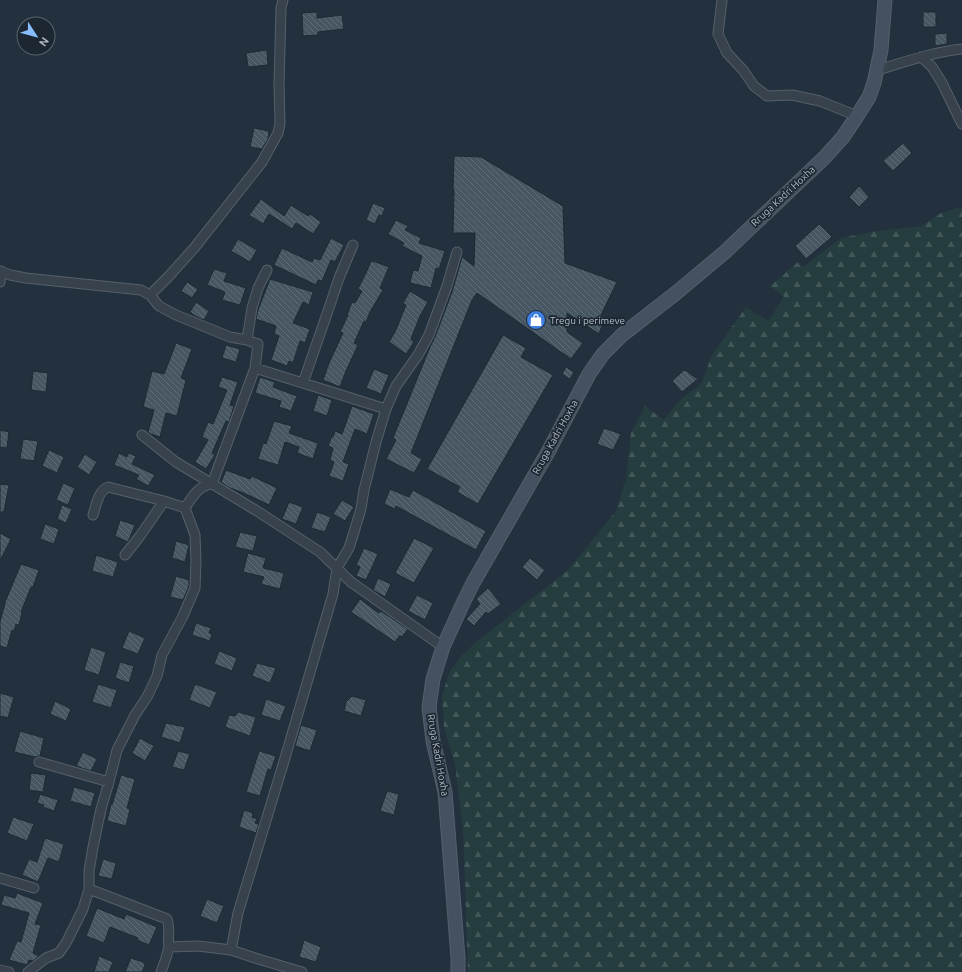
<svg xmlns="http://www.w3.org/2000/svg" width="962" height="972" font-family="Ubuntu,sans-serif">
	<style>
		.forest { fill: url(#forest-firs) }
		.building { fill: url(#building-back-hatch); stroke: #1e2934 }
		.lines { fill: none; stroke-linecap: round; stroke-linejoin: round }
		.street-casing { stroke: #55606b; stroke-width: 11 }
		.secondary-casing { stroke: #55606b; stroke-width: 15 }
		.street { stroke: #37424d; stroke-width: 9 }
		.secondary { stroke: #455160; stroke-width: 13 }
		.labels { text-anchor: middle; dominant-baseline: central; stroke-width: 3.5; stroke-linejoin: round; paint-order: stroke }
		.street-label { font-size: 10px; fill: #b2bdc8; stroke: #1c2732 }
		.poi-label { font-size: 10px; fill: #b2bdc8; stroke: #1c2732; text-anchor: start }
	</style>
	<defs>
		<pattern id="forest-firs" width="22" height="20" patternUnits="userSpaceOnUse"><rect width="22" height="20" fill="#253d3e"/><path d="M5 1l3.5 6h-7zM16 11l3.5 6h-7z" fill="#425758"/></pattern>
		<pattern id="building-back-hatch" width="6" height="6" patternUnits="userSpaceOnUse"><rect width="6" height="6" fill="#465663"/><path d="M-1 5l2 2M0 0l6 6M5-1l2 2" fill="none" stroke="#5e6c78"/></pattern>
	</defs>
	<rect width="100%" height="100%" fill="#23303d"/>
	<!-- forest -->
	<path class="forest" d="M962,207V972H468L463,830L455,764L444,728L442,695L450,671L461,656L476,642L567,571L616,511L626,479L631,433L645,406L664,420L680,400L701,384L712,355L746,307L768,321L784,297L770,286L798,262L803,267L841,238L876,231L921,226L941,213Z"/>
	<!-- building -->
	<path class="building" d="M317,12V18L342,15L344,29L318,32V35L303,36L302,13Z
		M923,12H936V27H923Z
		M947,33V44L935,46V34Z
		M267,50L268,65L248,67L246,53Z
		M254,128L269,131L268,139L262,149L250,147Z
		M903,143L912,153L893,171L883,161Z
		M454,156L481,157L563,206L565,263L617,282L601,315L605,318L599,334L567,313V332L583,343L571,359L477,293L472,300L411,453L422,459L414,473L386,459L396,440L393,438L430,347L435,337L452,292L462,257L474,266L475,233H453L454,190H453Z
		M859,186L869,197L859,207L849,197Z
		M261,199L284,216L291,205L308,216L310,214L321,222L313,234L296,223L292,229L269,214L263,224L249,215Z
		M373,203L385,208L382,216L379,215L375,224L366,220Z
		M396,220L408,226L405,230L421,238L419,243L445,251L439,269L436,268L431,288L410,283L413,270L418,271L422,256L402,246L404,243L388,234Z
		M819,224L832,237L806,259L795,246Z
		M331,238L344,245L335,262L331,260L322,281L318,280L316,285L274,265L282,248L312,262L314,258L320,260Z
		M238,239L257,250L250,262L231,251Z
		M371,261L372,262L373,261L389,267L380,288L383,290L370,312L366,322L364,321L354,343L358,345L346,371L340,387L323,380L329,363L343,333L340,332L348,315H347L352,302L355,303L362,291L358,289L366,273Z
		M214,269L227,273L224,281L246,288L240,305L222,300L225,292L207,285Z
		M270,279L313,292L309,305L303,302L293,323L310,329L305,343L300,341L293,363L289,361L287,366L271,360L279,336L274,334L276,326L256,319L258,310Z
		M187,282L198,289L192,298L181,291Z
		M410,291L428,302L420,316L411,339L414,342L406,354L389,342L395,332L406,305L403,303Z
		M196,302L209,311L204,320L197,317L190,312Z
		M503,335L526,348L521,357L553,375L478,504L457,492L460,487L427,469Z
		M176,343L192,349L181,378L186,380L177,416L166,413L160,437L151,434L148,432L154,410L143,407L152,371L164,374Z
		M226,345L240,349L236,362L222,358Z
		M566,367L574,372L570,379L562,374Z
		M374,369L389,375L381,394L366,388Z
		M684,370L687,371L690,374L698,379L682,392L672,381Z
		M33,371L48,373L46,392L31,390Z
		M222,377L238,382L230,405L234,406L229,422L226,421L212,453L215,455L206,469L195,462L208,440L202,437L208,422L213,424L227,390L218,387Z
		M260,377L275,382L273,387L297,396L291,411L279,407L281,401L255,393Z
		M318,395L332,400L327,416L313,411Z
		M352,406L374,414L367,434L355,429L343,462L349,464L343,481L329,476L334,462L330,460L333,448L328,446L332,436L333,437L335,431L342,434Z
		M274,421L292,426L289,433L318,443L313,459L297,453L299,447L285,442L278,465L258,459L263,443L266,444Z
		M604,428L621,434L613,450L597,444Z
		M0,430L9,432L7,448L0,447Z
		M23,439L38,441L34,461L20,459Z
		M49,450L64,457L57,473L42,466Z
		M119,453L127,457L128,453L136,456L132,464L155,475L148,486L136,479L139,475L114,465Z
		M85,454L97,462L89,475L77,467Z
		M226,470L250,479L252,476L277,488L269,505L244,493L230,488L221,482Z
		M63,483L75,488L68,505L56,500Z
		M0,484L9,485L4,512H0Z
		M390,489L409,497L413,490L486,531L476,550L396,506L395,509L384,504Z
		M342,500L354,507L345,521L333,514Z
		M289,502L303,507L296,524L282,519Z
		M62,505L72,509L66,523L57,519Z
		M317,512L331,517L325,532L311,528Z
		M120,520L135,525L128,542L115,536Z
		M45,524L59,529L54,544L40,539Z
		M240,532L257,536L253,551L235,547Z
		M0,533L11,539L0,561Z
		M414,538L434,548L414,583L395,573Z
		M176,541L189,545L185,562L172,558Z
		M364,548L378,554L366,580L356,576L360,567L356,565Z
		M248,553L266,558L263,568L284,573L280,589L261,584L264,577L243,572Z
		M96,555L118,562L113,577L92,571Z
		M530,558L545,570L537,580L522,567Z
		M21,564L39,570L33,587H31L21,612L22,613L19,625L16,624L14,631L12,630L7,648L0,646V622L5,603V602Z
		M176,576L189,580V586L183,600L170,597Z
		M378,578L391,584L385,597L373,590Z
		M488,588L501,604L488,614L486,612L474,626L466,619L480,604L476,599Z
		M417,595L433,603L425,620L408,611Z
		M360,599L379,613L381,611L408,629L402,637L400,635L395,642L351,612Z
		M196,623L211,628L209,633L212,634L210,641L192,635Z
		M129,631L145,638L138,654L122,648Z
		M91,647L106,652L99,675L84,670Z
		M219,651L237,658L232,671L214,664Z
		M120,662L134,666L129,683L115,678Z
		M257,663L276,668L270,683L252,676Z
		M98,684L117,690L111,708L92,702Z
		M195,684L217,692L210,708L189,700Z
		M0,693L14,697L8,718L0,716Z
		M352,696L366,700L361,716L344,711L346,702Z
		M266,699L286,706L280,721L261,715Z
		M55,701L71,709L66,721L50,714Z
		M238,712L256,717L250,736L225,727L229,715L235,716Z
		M166,723L185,727L180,743L161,737Z
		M301,725L317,730L310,751L295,746Z
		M20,731L44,738L40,756L35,757L14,752Z
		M140,738L154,746L145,761L132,753Z
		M178,751L190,754L184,770L172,767Z
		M259,751L276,756L271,770L268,769L260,796L246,792Z
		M83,752L97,759L91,771L76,766Z
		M31,773L46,775L43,792L29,790Z
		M121,775L135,779L127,808L130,809L126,826L107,821L111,804L112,805Z
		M74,787L95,793L91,807L70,801Z
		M387,791L399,794L394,815L380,811Z
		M40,794L58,800L54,811L43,807L44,805L37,803Z
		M244,810L253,813L252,817L257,819L255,823L259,824L256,833L239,827Z
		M13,817L34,824L27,841L7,833Z
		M45,838L64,844L59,862L48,858L38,882L22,875L29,859L37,862Z
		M103,859L116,863L112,879L98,876Z
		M17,893L43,903L35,924L41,925L33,953L39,956L33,961L29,960L27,965L9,960L17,941L21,942L29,913L1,905L4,895L15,898Z
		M207,899L224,906L217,923L200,916Z
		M97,908L124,919L126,914L157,927L149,945L137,940L138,938L110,927L104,943L86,936Z
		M304,940L321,947L316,962L299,957Z
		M99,956L113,962L109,972H94Z
		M131,958L143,962L145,965L142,972H125Z"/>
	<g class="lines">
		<!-- street casing -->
		<g class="street-casing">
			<path id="street" d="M722,0L718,34L727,53L743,70L754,86L767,96L792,95L820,101L857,116
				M921,57L932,67L942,83L962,124
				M877,70C905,62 933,52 962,49
				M0,271L10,275L26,278L141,290L150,295L169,276L195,247L262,162L278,133L280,124L279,84L281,8L283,0
				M0,282L1,271
				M150,295L159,306L176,315L230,337L247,340L258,344L255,368L212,484C199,485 192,497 185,508
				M247,340L252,308L258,288L267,270
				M255,368L386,409
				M303,383L330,305L339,278L353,245
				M142,435L176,462L257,511L320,552L351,582L443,647
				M125,555L140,536L164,501
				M39,762L109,782
				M0,878L34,888
				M89,889V871L93,847L101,809L109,782L117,750L135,715L147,697L157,676L162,655L183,616L195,588L196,562L195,535L185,508L164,501L108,487C98,491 96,506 93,515
				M231,950L238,913L285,758L333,594L337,568L349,548L354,532L361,509L364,490L376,442L386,409L396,386L418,355L429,335L447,286L457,252
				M0,970L9,972
				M28,972L46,958L59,953L66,943L83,909L89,889L167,919C171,929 167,936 169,947
				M161,972L166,958L169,947L198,946L231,950L255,958L302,972"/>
		</g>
		<!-- secondary casing -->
		<g class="secondary-casing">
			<path id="secondary" d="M458,972V958L445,792L433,741L429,707L433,679L443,647L464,601L473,583L548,452L589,374L603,354L622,335L676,293L725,252L825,157L843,137L857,116L869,97L874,83L881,50L885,0"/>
		</g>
		<!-- street -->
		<use href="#street" class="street"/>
		<!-- secondary -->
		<use href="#secondary" class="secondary"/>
	</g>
	<!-- icons -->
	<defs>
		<g id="shop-disc" transform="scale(1)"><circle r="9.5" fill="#3f7fe0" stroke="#1c2732"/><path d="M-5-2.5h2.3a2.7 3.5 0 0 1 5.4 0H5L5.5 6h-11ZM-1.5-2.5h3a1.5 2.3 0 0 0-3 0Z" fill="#fff"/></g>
	</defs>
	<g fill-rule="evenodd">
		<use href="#shop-disc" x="536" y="320"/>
	</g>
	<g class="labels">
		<!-- street labels -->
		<g class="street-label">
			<text transform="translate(783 196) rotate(-43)">Rruga Kadri Hoxha</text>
			<text transform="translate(555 437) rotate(-61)">Rruga Kadri Hoxha</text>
			<text transform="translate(438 755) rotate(80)">Rruga Kadri Hoxha</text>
		</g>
		<!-- poi labels -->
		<g class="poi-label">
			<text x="550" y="320">Tregu i perimeve</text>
		</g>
	</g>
	<!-- north arrow -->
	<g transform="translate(36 36) rotate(126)"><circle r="19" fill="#1c2732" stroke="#58636e"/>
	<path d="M0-3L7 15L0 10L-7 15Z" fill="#86bdfa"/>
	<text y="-6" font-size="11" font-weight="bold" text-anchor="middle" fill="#b2bdc8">N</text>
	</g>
</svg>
